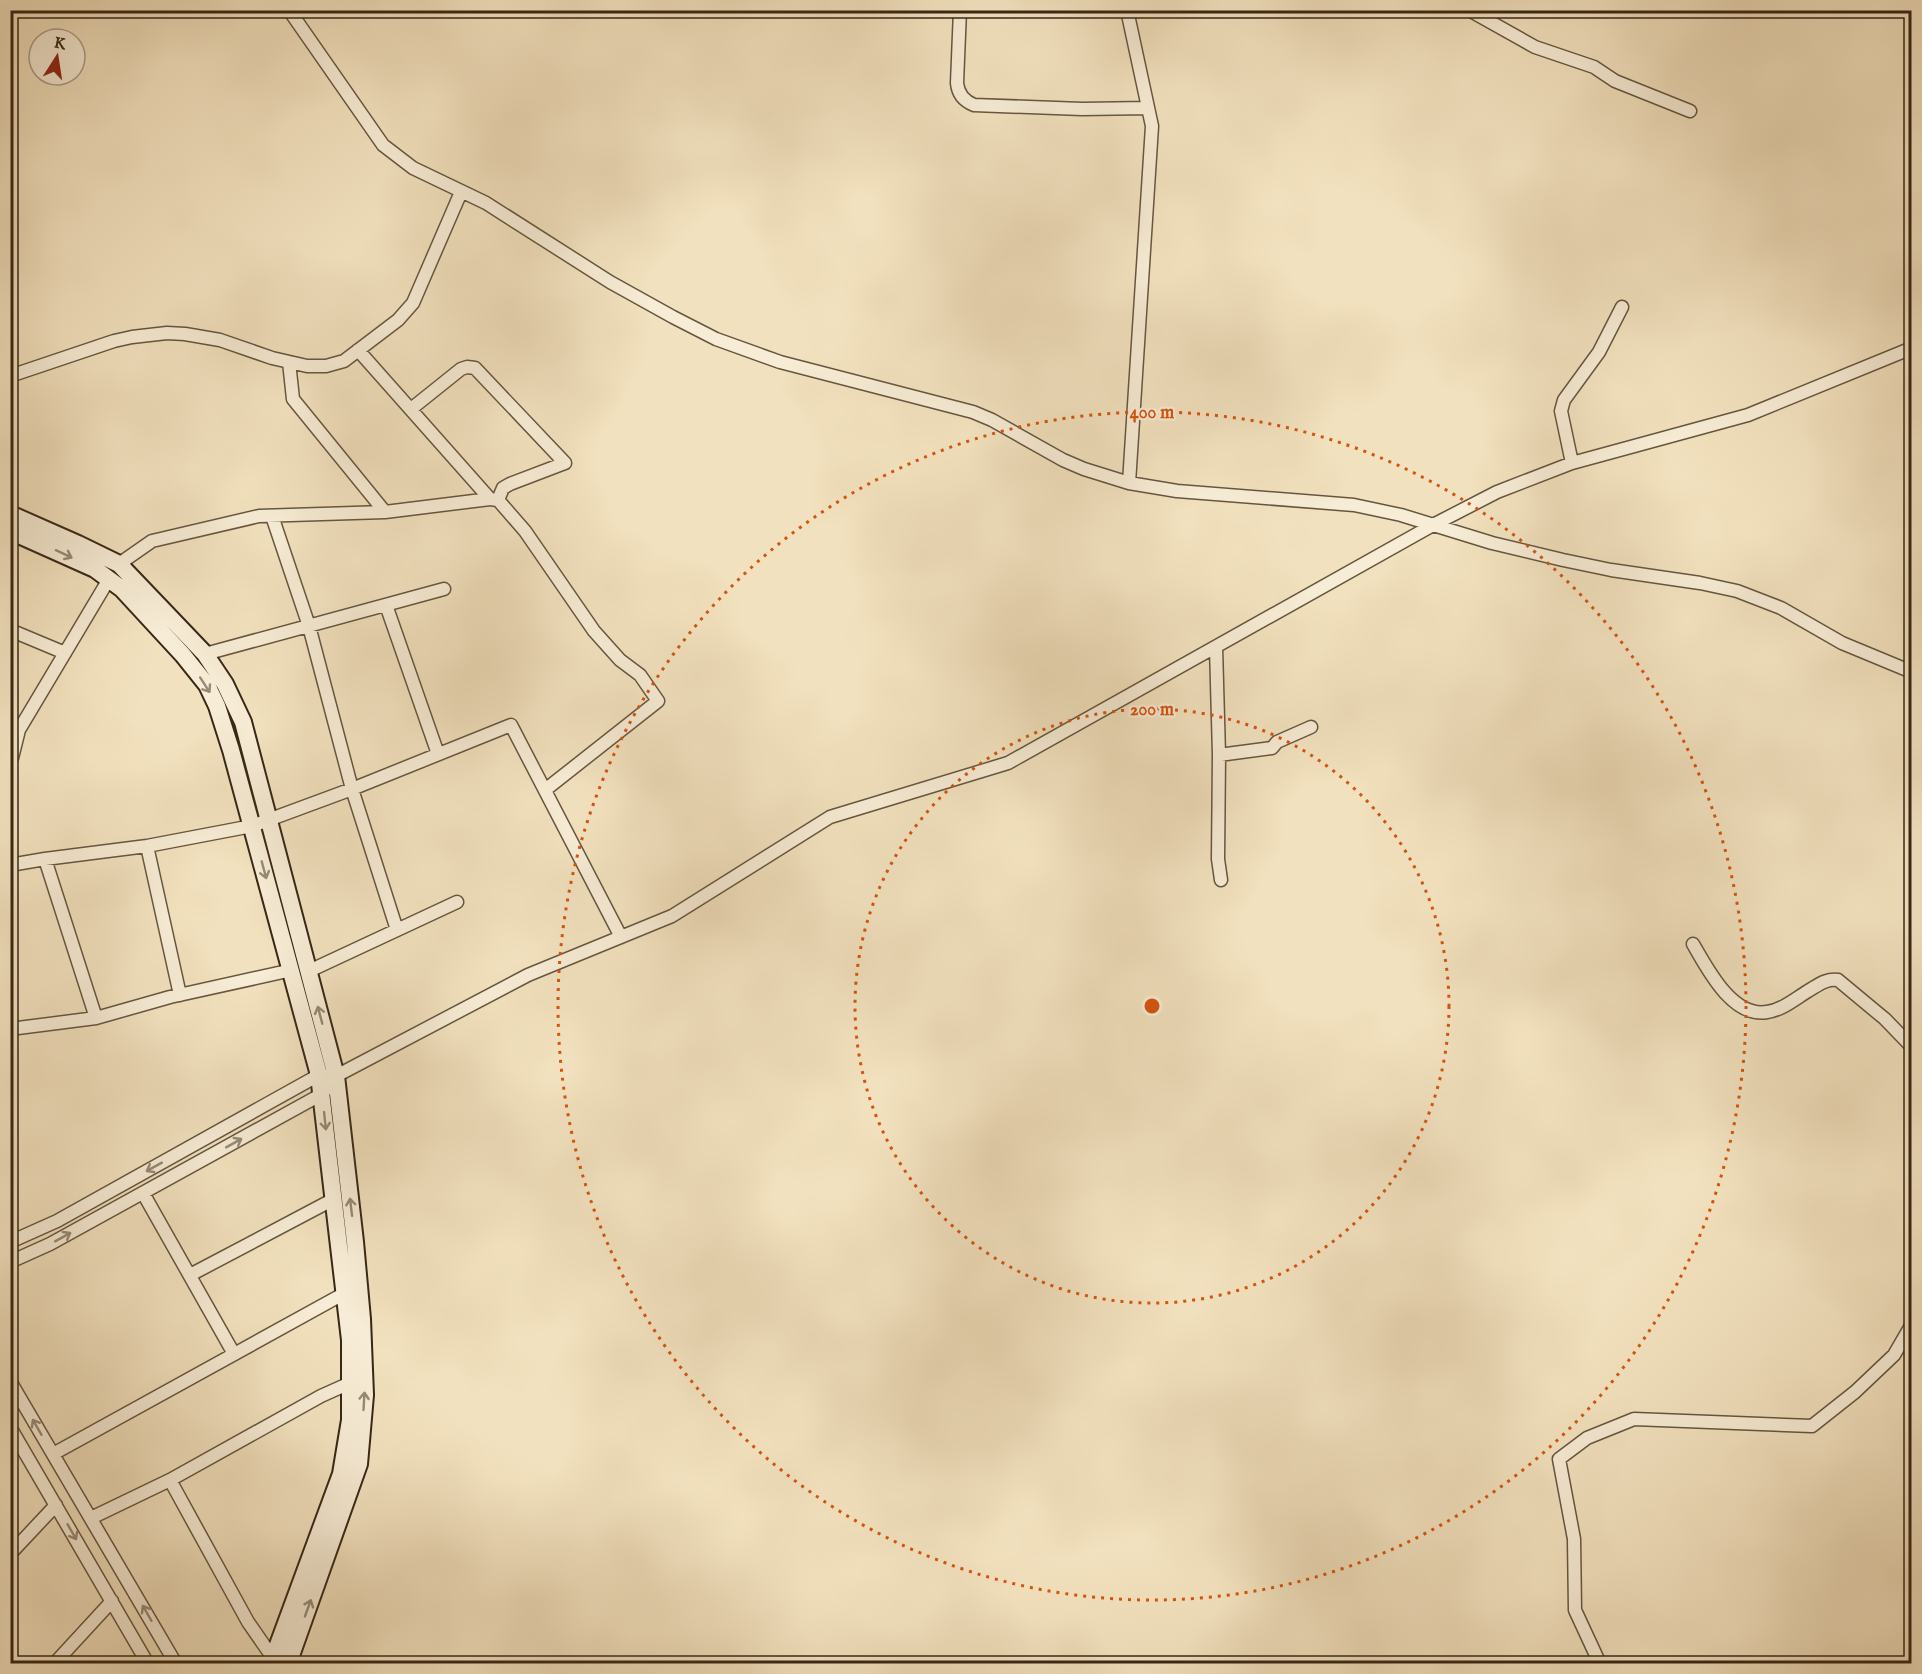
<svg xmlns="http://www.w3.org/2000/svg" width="1922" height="1674" font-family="'IM FELL English',serif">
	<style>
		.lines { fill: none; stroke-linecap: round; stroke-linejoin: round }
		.street-casing { stroke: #665640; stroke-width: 15 }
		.secondary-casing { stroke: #372716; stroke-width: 20 }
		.street { stroke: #f7ecd5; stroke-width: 12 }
		.secondary { stroke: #f7ecd5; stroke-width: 16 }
		.oneway { stroke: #978a76 }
		.ring { fill: none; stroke: #d6540d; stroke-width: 3; stroke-dasharray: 3 6 }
		.centre { fill: #d6540d; stroke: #f7ecd5; stroke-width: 3 }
		.ring-label { font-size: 18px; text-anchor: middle; font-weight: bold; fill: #d6540d; stroke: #f7ecd5; stroke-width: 4.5; stroke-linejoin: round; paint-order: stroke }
	</style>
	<rect width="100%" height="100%" fill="#f2e1be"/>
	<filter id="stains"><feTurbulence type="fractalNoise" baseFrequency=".00333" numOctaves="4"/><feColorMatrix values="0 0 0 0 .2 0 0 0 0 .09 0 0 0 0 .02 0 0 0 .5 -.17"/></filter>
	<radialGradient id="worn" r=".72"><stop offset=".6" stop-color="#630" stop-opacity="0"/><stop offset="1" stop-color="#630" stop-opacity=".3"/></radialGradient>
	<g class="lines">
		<!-- street casing -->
		<g class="street-casing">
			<path id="street" d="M289,10L383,145L413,168L486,203L610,282L673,317L716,339L780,362L973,412L992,420L1063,460L1084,469L1129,483L1177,491L1354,505L1401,515L1492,543L1563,560L1611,570L1700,583L1737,591L1781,608L1842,643L1912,672
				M960,10L957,83C958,94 964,101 974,105L1082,109L1148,108
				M1127,10L1152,126L1129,483
				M1469,10L1535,47L1594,67L1615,81L1690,111
				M358,350L490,499
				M289,362L293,399L385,512
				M10,376L114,341L132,337L167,333L185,334L220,340L272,358L307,366H326L344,361L398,320L413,303L461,192
				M411,409L461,369L467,367L475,368L565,463L510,484L503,488L498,500
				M1572,463L1561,411L1564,400L1599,352L1622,307
				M272,516L309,626L352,789L397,930
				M119,564L152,541L259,516L385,512L490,499L498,500L525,531L594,631L620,660L640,675L658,701L545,790
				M386,605L438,754
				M10,630L65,653
				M1216,647L1219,755L1218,859L1221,880
				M205,654L444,589
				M1219,755L1272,748L1277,742L1311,727
				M10,759L12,758L19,730L109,579
				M147,846L180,995
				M45,859L96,1018
				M10,865L45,859L147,846L252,826L352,789L511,725L621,937
				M1693,944C1707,968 1732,1018 1767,1012C1782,1010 1795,999 1808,991C1817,986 1826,978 1838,980L1885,1019L1912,1047
				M309,971L457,902
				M10,1029L96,1018L170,997L292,970
				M143,1193L234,1354
				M10,1242L57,1221L319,1075L326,1076
				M10,1262L50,1244L322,1094L336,1076L528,975L672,916L830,817L1008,763L1433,525L1497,492L1572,463L1748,415L1912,348
				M190,1275L334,1199
				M10,1381L176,1664
				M10,1427L148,1664
				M53,1454L345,1293
				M170,1480L248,1622L273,1658
				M91,1518L170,1480L321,1396L350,1383
				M10,1554L56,1505
				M54,1664L112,1601
				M1600,1664L1575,1610L1574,1539L1559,1459L1587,1438L1634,1419L1812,1426L1855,1392L1894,1355L1912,1324"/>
		</g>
		<!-- secondary casing -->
		<g class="secondary-casing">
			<path id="secondary" d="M10,12L12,10
				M10,514L78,544L119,564L205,654L225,684L243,722L336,1076L355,1242L362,1319L365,1395L359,1464L288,1664
				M10,531L95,569L122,589L183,655L207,685L217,706L231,750L319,1075L350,1340V1420L341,1474L271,1664"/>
		</g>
		<!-- street -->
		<use href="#street" class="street"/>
		<!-- secondary -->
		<use href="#secondary" class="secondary"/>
	</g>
	<!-- one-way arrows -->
	<defs><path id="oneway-shaft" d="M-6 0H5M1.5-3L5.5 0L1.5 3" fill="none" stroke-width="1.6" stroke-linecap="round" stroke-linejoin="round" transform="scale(1.5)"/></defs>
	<g class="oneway">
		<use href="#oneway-shaft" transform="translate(64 554) rotate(25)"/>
		<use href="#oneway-shaft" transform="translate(205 685) rotate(57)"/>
		<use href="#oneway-shaft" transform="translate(264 870) rotate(75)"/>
		<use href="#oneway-shaft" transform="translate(320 1015) rotate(-105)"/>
		<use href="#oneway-shaft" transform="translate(325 1121) rotate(84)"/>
		<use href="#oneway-shaft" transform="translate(234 1143) rotate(-29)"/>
		<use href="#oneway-shaft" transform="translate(154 1167) rotate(151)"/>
		<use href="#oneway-shaft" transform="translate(351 1207) rotate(-97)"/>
		<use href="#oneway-shaft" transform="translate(63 1237) rotate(-29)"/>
		<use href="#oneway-shaft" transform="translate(364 1401) rotate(-87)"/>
		<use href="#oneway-shaft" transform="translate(37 1427) rotate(-120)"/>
		<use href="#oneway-shaft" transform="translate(72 1532) rotate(60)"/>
		<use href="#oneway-shaft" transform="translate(308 1608) rotate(-70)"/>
		<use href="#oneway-shaft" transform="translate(147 1613) rotate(-120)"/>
	</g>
	<!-- distance rings -->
	<g class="ring">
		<circle cx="1152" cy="1006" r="297"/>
		<circle cx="1152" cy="1006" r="594"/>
	</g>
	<circle cx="1152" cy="1006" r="9" class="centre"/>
	<g class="ring-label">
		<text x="1152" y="418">400 m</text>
		<text x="1152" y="715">200 m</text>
	</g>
	<!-- margin -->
	<rect width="1922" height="1674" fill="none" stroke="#f2e1be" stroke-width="36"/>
	<rect x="12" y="12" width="1898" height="1650" fill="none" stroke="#372716" stroke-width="3"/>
	<rect x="18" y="18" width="1886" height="1638" fill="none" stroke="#372716" stroke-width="1.5"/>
	<!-- north arrow -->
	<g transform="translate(57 57) rotate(12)"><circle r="28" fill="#f7ecd5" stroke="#aa9d89" stroke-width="1.5"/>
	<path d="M0-4.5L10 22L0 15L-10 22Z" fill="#8f2418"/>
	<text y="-9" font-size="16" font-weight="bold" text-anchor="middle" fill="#372716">K</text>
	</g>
	<rect width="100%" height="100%" filter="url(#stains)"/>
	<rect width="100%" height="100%" fill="url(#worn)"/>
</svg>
